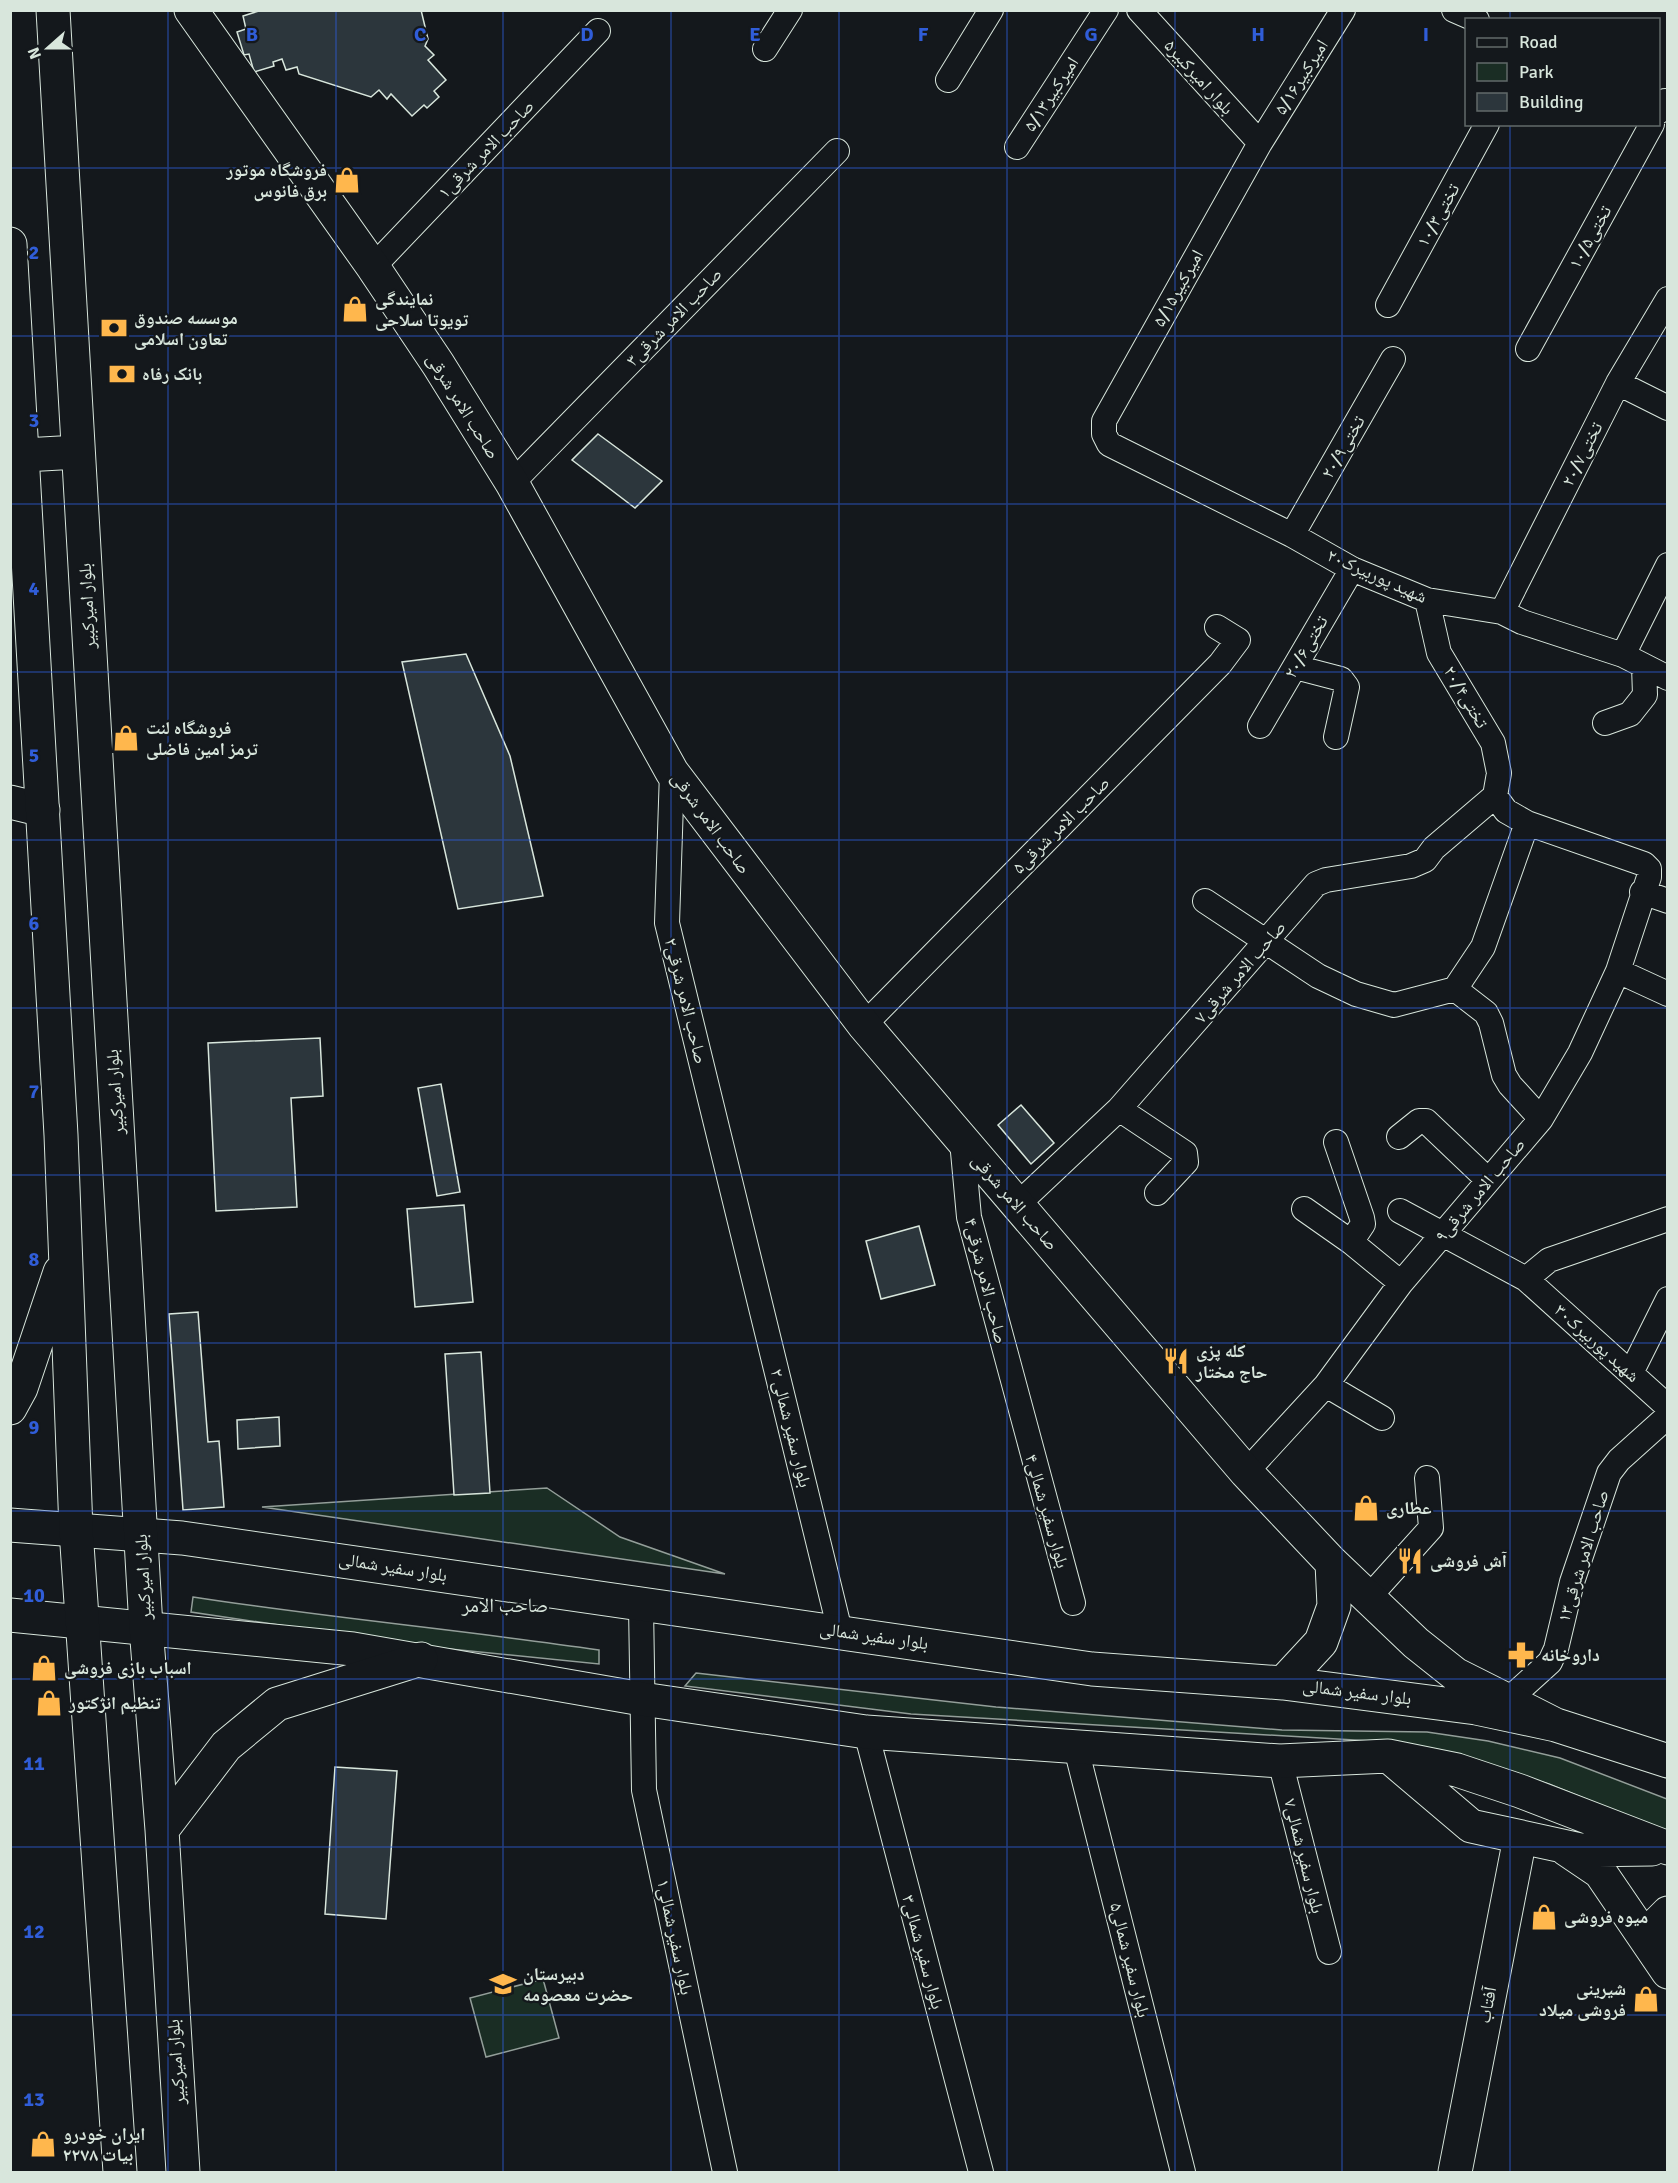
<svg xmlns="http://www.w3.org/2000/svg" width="1678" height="2183" font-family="Signika,'Noto Naskh Arabic',sans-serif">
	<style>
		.green { fill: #1a2d24; stroke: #939e99; stroke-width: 1.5 }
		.building { fill: #2c363c; stroke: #d8e6dc; stroke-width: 1.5 }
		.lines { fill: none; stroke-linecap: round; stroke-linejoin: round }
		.street-casing { stroke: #d8e6dc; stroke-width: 26 }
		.secondary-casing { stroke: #d8e6dc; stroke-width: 35 }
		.primary-casing { stroke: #d8e6dc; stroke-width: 35 }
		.street { stroke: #14181c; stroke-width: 24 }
		.secondary { stroke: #14181c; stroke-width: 33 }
		.primary { stroke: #14181c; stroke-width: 33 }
		.grid { fill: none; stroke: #305dd8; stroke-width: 1.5; stroke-opacity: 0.55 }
		.labels { text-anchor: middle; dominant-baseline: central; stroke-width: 4.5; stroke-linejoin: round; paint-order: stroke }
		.street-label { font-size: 18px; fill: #d8e6dc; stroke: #14181c }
		.poi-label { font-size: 18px; font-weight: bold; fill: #d8e6dc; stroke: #14181c; text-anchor: start }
		.neighbourhood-label { font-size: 20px; fill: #d8e6dc; stroke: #14181c }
		.grid-label { font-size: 20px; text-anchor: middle; font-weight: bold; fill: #305dd8; stroke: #14181c; stroke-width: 4.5; stroke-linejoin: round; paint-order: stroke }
	</style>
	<rect width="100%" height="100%" fill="#14181c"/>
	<!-- green -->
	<path class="green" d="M547,1488L620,1537L725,1574L262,1507Z
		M193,1597C328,1618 464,1630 599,1650V1664L420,1646L191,1612Z
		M696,1673L996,1707L1282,1730L1427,1732L1488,1741L1560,1758L1667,1799V1832L1549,1784L1405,1743L911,1714L685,1686Z
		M543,1979L559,2038L486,2057L470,1998Z"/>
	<!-- building -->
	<path class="building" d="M262,10H421L428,39L425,46L434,55L428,60L446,80L434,91L439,97L427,108L424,105L412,116L391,94L387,99L379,90L371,97L299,74L297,67L286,70L282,59L273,62L274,66L254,72L249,54L244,55L237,32L246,29L243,16Z
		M598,434L662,481L635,508L572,460Z
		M466,654L510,756L543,896L458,909L402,662Z
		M320,1038L323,1096L291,1098L297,1207L216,1211L208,1043Z
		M441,1084L460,1192L437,1196L418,1088Z
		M1021,1105L1054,1143L1031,1164L998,1125Z
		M464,1205L473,1302L415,1307L407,1209Z
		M919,1226L935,1285L881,1299L866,1241Z
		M198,1312L208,1442L219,1441L224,1507L183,1510L169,1314Z
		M481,1352L490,1493L454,1495L445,1354Z
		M279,1417L280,1446L238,1449L237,1420Z
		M335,1767L397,1771L386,1919L325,1914Z"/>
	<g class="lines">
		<!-- street casing -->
		<g class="street-casing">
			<path id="street" d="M1139,10L1260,143
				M1343,10L1260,143L1104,421V434L1109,444L1292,535L1352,569L1427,600L1502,612L1522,622L1623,655L1668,678
				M1454,10L1477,20
				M765,49L790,10
				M948,80L991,10
				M1658,112L1665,101
				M1017,147L1106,10
				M373,267L598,31
				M1388,305L1487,124
				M1528,349L1652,124
				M1618,383L1668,408
				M512,483L837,151
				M1292,535L1393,359
				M1427,600L1439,653L1493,743L1499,773L1495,796
				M1502,612L1618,383L1668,299
				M1623,655L1668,565
				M1295,667L1341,679L1347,687L1336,737
				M1605,723L1630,714L1645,695L1644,666
				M1260,726L1352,569
				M672,772L667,923L840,1631
				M1642,892L1668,901
				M1205,901L1318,976L1356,994L1394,1005L1455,989L1483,947L1527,823
				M1618,971L1668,994
				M1455,989L1486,1013L1491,1023L1504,1075L1510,1085L1541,1119
				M864,1025L1220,664L1238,640L1217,627
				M1119,1109L1185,1153L1186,1162L1157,1193
				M1399,1137L1419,1121H1426L1488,1180
				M962,1141L969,1217L1073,1603
				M1336,1142L1362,1218L1363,1224L1351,1242
				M1017,1205L1119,1109L1316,884L1326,880L1411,866L1425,860L1434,848L1495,796
				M1304,1209L1351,1242L1401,1283
				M1400,1211L1526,1279L1668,1407
				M1526,1279L1549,1260L1668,1219
				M1631,1373L1668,1299
				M1326,1385L1382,1418
				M1246,1472L1326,1385L1401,1283L1541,1119L1580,1053L1618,971L1649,877V869L1644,864L1527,823L1506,811L1495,796
				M1368,1598L1431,1528L1427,1478
				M641,1606L644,1790L725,2172
				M1507,1701L1550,1662L1556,1649L1572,1582L1609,1473L1619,1460L1668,1416
				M866,1732L981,2172
				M1076,1748L1183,2172
				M1280,1761L1329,1952"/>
		</g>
		<!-- secondary casing -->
		<g class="secondary-casing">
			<path id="secondary" d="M191,10L373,267L438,364L512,483L672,772L864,1025L1246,1472L1332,1563L1416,1643L1455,1674L1556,1725
				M10,802L43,810
				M10,1525L182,1538L1092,1669L1283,1683L1476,1708L1556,1725L1668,1761
				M10,1615L353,1649L642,1699L866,1732L1280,1761L1388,1756L1457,1770L1520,1791L1668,1848
				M1283,1683L1321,1642L1334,1606L1332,1563
				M1392,1759L1471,1826L1581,1850L1652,1849
				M1566,1849L1600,1872L1668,1972
				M1657,1955V1924L1668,1913
				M1455,2172L1520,1838"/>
		</g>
		<!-- primary casing -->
		<g class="primary-casing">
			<path id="primary" d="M53,10L146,1627L162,1830L183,2172
				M10,244L61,1135L76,1530L120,2172
				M24,455L78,452
				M10,1408L21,1388L60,1272
				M162,1830L226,1746L277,1704L421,1659"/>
		</g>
		<!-- street -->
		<use href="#street" class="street"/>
		<!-- secondary -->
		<use href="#secondary" class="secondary"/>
		<!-- primary -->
		<use href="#primary" class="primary"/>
	</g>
	<!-- grid -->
	<path class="grid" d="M168,10V2172M336,10V2172M503,10V2172M671,10V2172M839,10V2172M1007,10V2172M1175,10V2172M1342,10V2172M1510,10V20M1510,124V2172M10,168H1668M10,336H1668M10,504H1668M10,672H1668M10,840H1668M10,1008H1668M10,1175H1668M10,1343H1668M10,1511H1668M10,1679H1668M10,1847H1668M10,2015H1668"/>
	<!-- icons -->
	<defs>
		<g id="shop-bare" transform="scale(2.07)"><path d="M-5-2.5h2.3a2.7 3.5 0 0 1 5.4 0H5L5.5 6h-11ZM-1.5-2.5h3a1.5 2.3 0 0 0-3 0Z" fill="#ffb74d" stroke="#14181c" stroke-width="2.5" paint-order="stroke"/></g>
		<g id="bank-bare" transform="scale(2.07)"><path d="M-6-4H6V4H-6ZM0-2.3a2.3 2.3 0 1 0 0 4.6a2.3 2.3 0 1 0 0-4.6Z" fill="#ffb74d" stroke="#14181c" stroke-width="2.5" paint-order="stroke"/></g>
		<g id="restaurant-bare" transform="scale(2.07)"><path d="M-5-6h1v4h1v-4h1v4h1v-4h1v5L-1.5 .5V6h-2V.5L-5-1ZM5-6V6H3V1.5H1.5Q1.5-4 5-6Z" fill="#ffb74d" stroke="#14181c" stroke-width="2.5" paint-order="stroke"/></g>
		<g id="pharmacy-bare" transform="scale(2.07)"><path d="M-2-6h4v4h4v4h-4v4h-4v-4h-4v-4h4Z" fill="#ffb74d" stroke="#14181c" stroke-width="2.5" paint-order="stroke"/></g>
		<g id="school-bare" transform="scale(2.07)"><path d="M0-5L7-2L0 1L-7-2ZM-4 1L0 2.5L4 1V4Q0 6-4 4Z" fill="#ffb74d" stroke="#14181c" stroke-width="2.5" paint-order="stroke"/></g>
	</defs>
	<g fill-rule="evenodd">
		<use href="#shop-bare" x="347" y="180"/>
		<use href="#shop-bare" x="355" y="309"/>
		<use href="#bank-bare" x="114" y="328"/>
		<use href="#bank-bare" x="122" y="374"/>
		<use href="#shop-bare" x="126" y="738"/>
		<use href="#restaurant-bare" x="1176" y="1361"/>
		<use href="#shop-bare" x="1366" y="1508"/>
		<use href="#restaurant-bare" x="1410" y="1561"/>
		<use href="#pharmacy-bare" x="1521" y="1655"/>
		<use href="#shop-bare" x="44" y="1668"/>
		<use href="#shop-bare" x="49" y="1703"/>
		<use href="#shop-bare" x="1544" y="1917"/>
		<use href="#school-bare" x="503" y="1984"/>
		<use href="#shop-bare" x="1646" y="1999"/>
		<use href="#shop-bare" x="43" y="2144"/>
	</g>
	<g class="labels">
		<!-- street labels -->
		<g class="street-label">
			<text transform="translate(1199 77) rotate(48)">بلوار امیرکبیر۵</text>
			<text transform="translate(1301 77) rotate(-58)">امیرکبیر۵/۱۶</text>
			<text transform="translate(1051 94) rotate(-57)">امیرکبیر۵/۱۳</text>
			<text transform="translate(486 149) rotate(-46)">صاحب الامر شرقی۱</text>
			<text transform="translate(1438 215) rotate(-61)">تختی۱۰/۳</text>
			<text transform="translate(1590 237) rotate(-61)">تختی۱۰/۵</text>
			<text transform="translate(1178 288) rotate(-61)">امیرکبیر۵/۱۵</text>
			<text transform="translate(674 317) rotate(-46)">صاحب الامر شرقی۳</text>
			<text transform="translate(463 406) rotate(58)">صاحب الامر شرقی</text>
			<text transform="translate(1343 447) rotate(-60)">تختی۲۰/۹</text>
			<text transform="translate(1582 454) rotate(-63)">تختی۲۰/۷</text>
			<text transform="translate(1377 576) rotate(24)">شهید پوربیرک۲۰</text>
			<text transform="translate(87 606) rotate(-93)">بلوار امیرکبیر</text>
			<text transform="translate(1306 647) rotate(-60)">تختی۲۰/۶</text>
			<text transform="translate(1466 697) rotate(59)">تختی۲۰/۴</text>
			<text transform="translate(711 823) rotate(54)">صاحب الامر شرقی</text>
			<text transform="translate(1061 825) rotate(-45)">صاحب الامر شرقی۵</text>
			<text transform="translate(1240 972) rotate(-49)">صاحب الامر شرقی۷</text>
			<text transform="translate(686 1001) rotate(76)">۲صاحب الامر شرقی</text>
			<text transform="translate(115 1092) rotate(-94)">بلوار امیرکبیر</text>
			<text transform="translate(1480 1190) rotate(-50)">صاحب الامر شرقی۹</text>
			<text transform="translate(1015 1202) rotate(49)">صاحب الامر شرقی</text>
			<text transform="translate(986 1281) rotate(76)">صاحب الامر شرقی۴</text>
			<text transform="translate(1597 1343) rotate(42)">شهید پوربیرک۳۰</text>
			<text transform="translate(791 1428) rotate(76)">بلوار سفیر شمالی ۲</text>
			<text transform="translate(1047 1511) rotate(74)">بلوار سفیر شمالی۴</text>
			<text transform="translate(1583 1556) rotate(-73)">صاحب الامر شرقی۱۳</text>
			<text transform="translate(393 1567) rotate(9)">بلوار سفیر شمالی</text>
			<text transform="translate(143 1577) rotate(-93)">بلوار امیرکبیر</text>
			<text transform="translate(874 1636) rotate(8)">بلوار سفیر شمالی</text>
			<text transform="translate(1357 1692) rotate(7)">بلوار سفیر شمالی</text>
			<text transform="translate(1304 1856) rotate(76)">بلوار سفیر شمالی۷</text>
			<text transform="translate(675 1937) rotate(78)">بلوار سفیر شمالی۱</text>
			<text transform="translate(923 1952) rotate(75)">بلوار سفیر شمالی۳</text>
			<text transform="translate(1130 1960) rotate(76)">بلوار سفیر شمالی۵</text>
			<text transform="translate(1487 2005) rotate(-79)">آفتاب</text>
			<text transform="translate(176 2062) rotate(-94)">بلوار امیرکبیر</text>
		</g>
		<!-- poi labels -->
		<g class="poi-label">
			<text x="327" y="170" text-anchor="end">فروشگاه موتور<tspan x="327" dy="21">برق فانوس</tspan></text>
			<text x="375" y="299">نمایندگی<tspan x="375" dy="21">تویوتا سلاحی</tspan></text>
			<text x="134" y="318">موسسه صندوق<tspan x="134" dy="21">تعاون اسلامی</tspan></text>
			<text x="142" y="374">بانک رفاه</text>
			<text x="146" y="728">فروشگاه لنت<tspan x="146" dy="21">ترمز امین فاضلی</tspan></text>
			<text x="1196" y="1351">کله پزی<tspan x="1196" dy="21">حاج مختار</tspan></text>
			<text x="1386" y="1508">عطاری</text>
			<text x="1430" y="1561">آش فروشی</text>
			<text x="1541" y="1655">داروخانه</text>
			<text x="64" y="1668">اسباب بازی فروشی</text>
			<text x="69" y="1703">تنظیم انژکتور</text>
			<text x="1564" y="1917">میوه فروشی</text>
			<text x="523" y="1974">دبیرستان<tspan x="523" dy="21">حضرت معصومه</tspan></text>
			<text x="1626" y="1989" text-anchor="end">شیرینی<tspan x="1626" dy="21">فروشی میلاد</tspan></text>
			<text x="63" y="2134">ايران خودرو<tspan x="63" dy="21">بیات ۲۲۷۸</tspan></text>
		</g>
		<!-- neighbourhood labels -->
		<g class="neighbourhood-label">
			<text x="505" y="1605">صاحب الامر</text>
		</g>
	</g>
	<g class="grid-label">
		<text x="252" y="41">B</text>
		<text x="420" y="41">C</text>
		<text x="587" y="41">D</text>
		<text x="755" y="41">E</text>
		<text x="923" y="41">F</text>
		<text x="1091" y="41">G</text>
		<text x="1258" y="41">H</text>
		<text x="1426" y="41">I</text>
		<text x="34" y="259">2</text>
		<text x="34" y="427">3</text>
		<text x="34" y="595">4</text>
		<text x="34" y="762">5</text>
		<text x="34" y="930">6</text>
		<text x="34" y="1098">7</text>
		<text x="34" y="1266">8</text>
		<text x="34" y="1434">9</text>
		<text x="34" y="1602">10</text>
		<text x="34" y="1770">11</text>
		<text x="34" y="1938">12</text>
		<text x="34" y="2106">13</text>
	</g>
	<!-- border -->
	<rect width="1678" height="2183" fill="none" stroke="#d8e6dc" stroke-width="24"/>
	<!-- legend -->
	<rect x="1465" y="18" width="195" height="108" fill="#14181c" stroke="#626a69" stroke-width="1.5"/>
	<rect x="1477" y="38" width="30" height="9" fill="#14181c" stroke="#626a69" stroke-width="1.5"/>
	<text x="1519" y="48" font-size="18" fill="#d8e6dc">Road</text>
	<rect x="1477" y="63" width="30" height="18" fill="#1a2d24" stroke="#626a69" stroke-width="1.5"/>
	<text x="1519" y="78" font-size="18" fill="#d8e6dc">Park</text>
	<rect x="1477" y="93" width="30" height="18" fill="#2c363c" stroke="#626a69" stroke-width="1.5"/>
	<text x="1519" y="108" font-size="18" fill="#d8e6dc">Building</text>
	<!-- north arrow -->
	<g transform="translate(48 48) rotate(249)" stroke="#14181c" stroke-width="4.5" paint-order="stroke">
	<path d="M0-4.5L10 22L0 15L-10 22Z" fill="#d8e6dc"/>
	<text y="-9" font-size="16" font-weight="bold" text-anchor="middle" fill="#d8e6dc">N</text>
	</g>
</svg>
